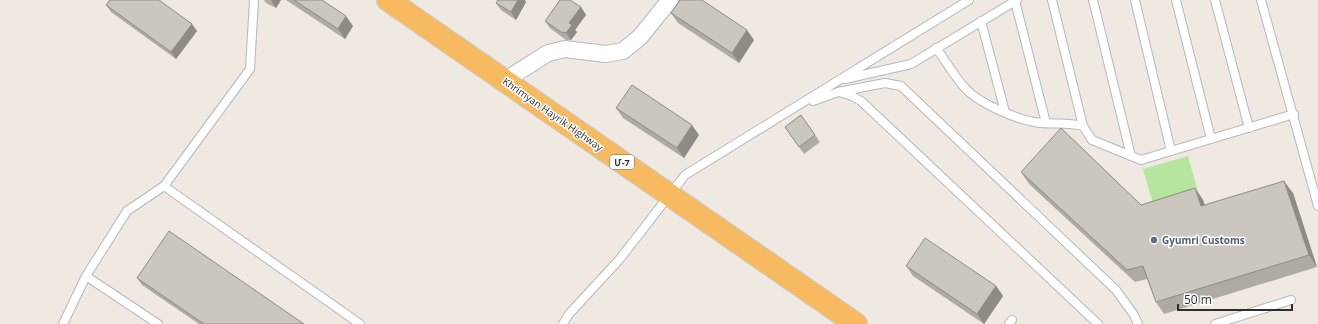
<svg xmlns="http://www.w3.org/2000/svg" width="1318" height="324" font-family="'Open Sans','Noto Sans Armenian',sans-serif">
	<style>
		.green { fill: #b6e59e }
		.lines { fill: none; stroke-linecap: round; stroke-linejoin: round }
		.service-casing { stroke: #b4b7c1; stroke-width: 10 }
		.minor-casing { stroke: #b4b7c1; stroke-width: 18 }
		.trunk-casing { stroke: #c9c9c9; stroke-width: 24 }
		.service { stroke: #fff; stroke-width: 8 }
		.minor { stroke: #fff; stroke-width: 16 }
		.trunk { stroke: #f8ba60; stroke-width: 22 }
		.wall { fill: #afaba4 }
		.shaded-wall { fill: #8e8b86 }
		.building { fill: #cbc7bf; stroke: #8e8b86 }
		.service-dot { fill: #5c6f8a; stroke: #fff; stroke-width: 1.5 }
		.labels { text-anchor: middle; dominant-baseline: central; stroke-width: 3; stroke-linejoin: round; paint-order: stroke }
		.shield { fill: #fff; stroke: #6d6d6d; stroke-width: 1 }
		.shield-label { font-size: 9px; font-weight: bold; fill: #2e2e2e }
		.street-label { font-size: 10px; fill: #2e2e2e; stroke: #fff }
		.service-label { font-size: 10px; font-weight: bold; fill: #4e5e75; stroke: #fff; text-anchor: start }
	</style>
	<rect width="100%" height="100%" fill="#efe9e1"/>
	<!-- green -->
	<path class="green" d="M1188,156L1198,192L1153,204L1143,169Z"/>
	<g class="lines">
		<!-- service casing -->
		<g class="service-casing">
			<path id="service" d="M1052,0L1083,126
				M1093,0L1131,156
				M1135,0L1171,151
				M1176,0L1211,139
				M1215,0L1249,128
				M1261,0L1318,206
				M1015,1L1046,123
				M981,21L1005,112
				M936,48C946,61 954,76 965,88C978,103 1014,118 1034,122C1050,125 1067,122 1083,126L1092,140L1141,160L1294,114
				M845,79L911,64L1017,0
				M839,92L852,96L861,101L1098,324
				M813,101L838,92L885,83L901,86L1116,290L1134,315L1138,324
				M164,186L360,324
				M86,276L158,324
				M63,324L86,276L127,211L164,186L250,69L254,0
				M563,324L569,314L619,260L685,175L969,0
				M1009,324L1012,320
				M1215,324L1291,300"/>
		</g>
		<!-- minor casing -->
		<g class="minor-casing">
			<path id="minor" d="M504,81L548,53L565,49L606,54L623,51L640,37L670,0"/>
		</g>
		<!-- trunk casing -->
		<g class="trunk-casing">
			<path id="trunk" d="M388,0L856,324"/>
		</g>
		<!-- service -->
		<use href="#service" class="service"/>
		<!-- minor -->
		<use href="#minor" class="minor"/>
		<!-- trunk -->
		<use href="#trunk" class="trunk"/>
	</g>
	<!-- wall -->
	<path class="wall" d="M264,0H281L276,8L266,3Z
		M286,0H322L353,26L345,39Z
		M526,2L516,20L501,10L496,3Z
		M106,5L197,31L176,59L111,12Z
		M581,7L586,15L575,30L577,32L571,40H566L550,28L545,21Z
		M671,13L754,40L739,63L678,23Z
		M616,108L699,135L684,158L623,118Z
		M801,115L820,142L804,154L785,127Z
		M1021,172L1141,205L1195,188L1203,200L1205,205L1293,193L1317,267L1164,314L1156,302L1147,279L1135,282L1029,184Z
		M906,266L996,286L1003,296L984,324L913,276Z
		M137,278L304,324H199L142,285Z"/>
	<!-- shaded-wall -->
	<path class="shaded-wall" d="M271,0H281L276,8Z
		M518,0H525L526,2L516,20L511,12Z
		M581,7L586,15L575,30L577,32L571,40L566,33L569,23Z
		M346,16L353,26L345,39L338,29Z
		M192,24L197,31L176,59L171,52Z
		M747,30L754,40L739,63L732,53Z
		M692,125L699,135L684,158L677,148Z
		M1284,181L1293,193L1317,267L1309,255Z
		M1195,188L1203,200L1209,218L1201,206Z
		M996,286L1003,296L984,324L977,314Z"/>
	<!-- building -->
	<path class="building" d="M110,0H159L192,24L171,52L106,5Z
		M294,0H322L346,16L338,29Z
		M498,0H518L511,12L496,3Z
		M560,0H570L581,7L569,23L572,25L566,33L561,32L545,21Z
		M680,0H702L747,30L732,53L671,13Z
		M632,85L692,125L677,148L616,108Z
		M801,115L815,135L799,147L785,127Z
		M1061,128L1141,205L1195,188L1201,206L1284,181L1309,255L1156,302L1143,266L1127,270L1021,172Z
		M169,231L304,324H204L137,278Z
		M925,238L996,286L977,314L906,266Z"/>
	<!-- markers -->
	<circle class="service-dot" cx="1154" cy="240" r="4"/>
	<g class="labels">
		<!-- shield labels -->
		<rect class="shield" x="610" y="155" width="24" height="14" rx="3"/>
		<g class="shield-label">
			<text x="622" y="162">Մ-7</text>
		</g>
		<!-- street labels -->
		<g class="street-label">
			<text transform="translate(553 114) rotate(35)">Khrimyan Hayrik Highway</text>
		</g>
		<!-- service labels -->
		<g class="service-label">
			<text x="1162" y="240">Gyumri Customs</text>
		</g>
	</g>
	<!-- scale -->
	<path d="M1178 304v6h114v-6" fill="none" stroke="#2e2e2e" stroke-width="2"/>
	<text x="1184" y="304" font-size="12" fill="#2e2e2e" stroke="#ffffff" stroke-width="3" paint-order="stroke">50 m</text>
</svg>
